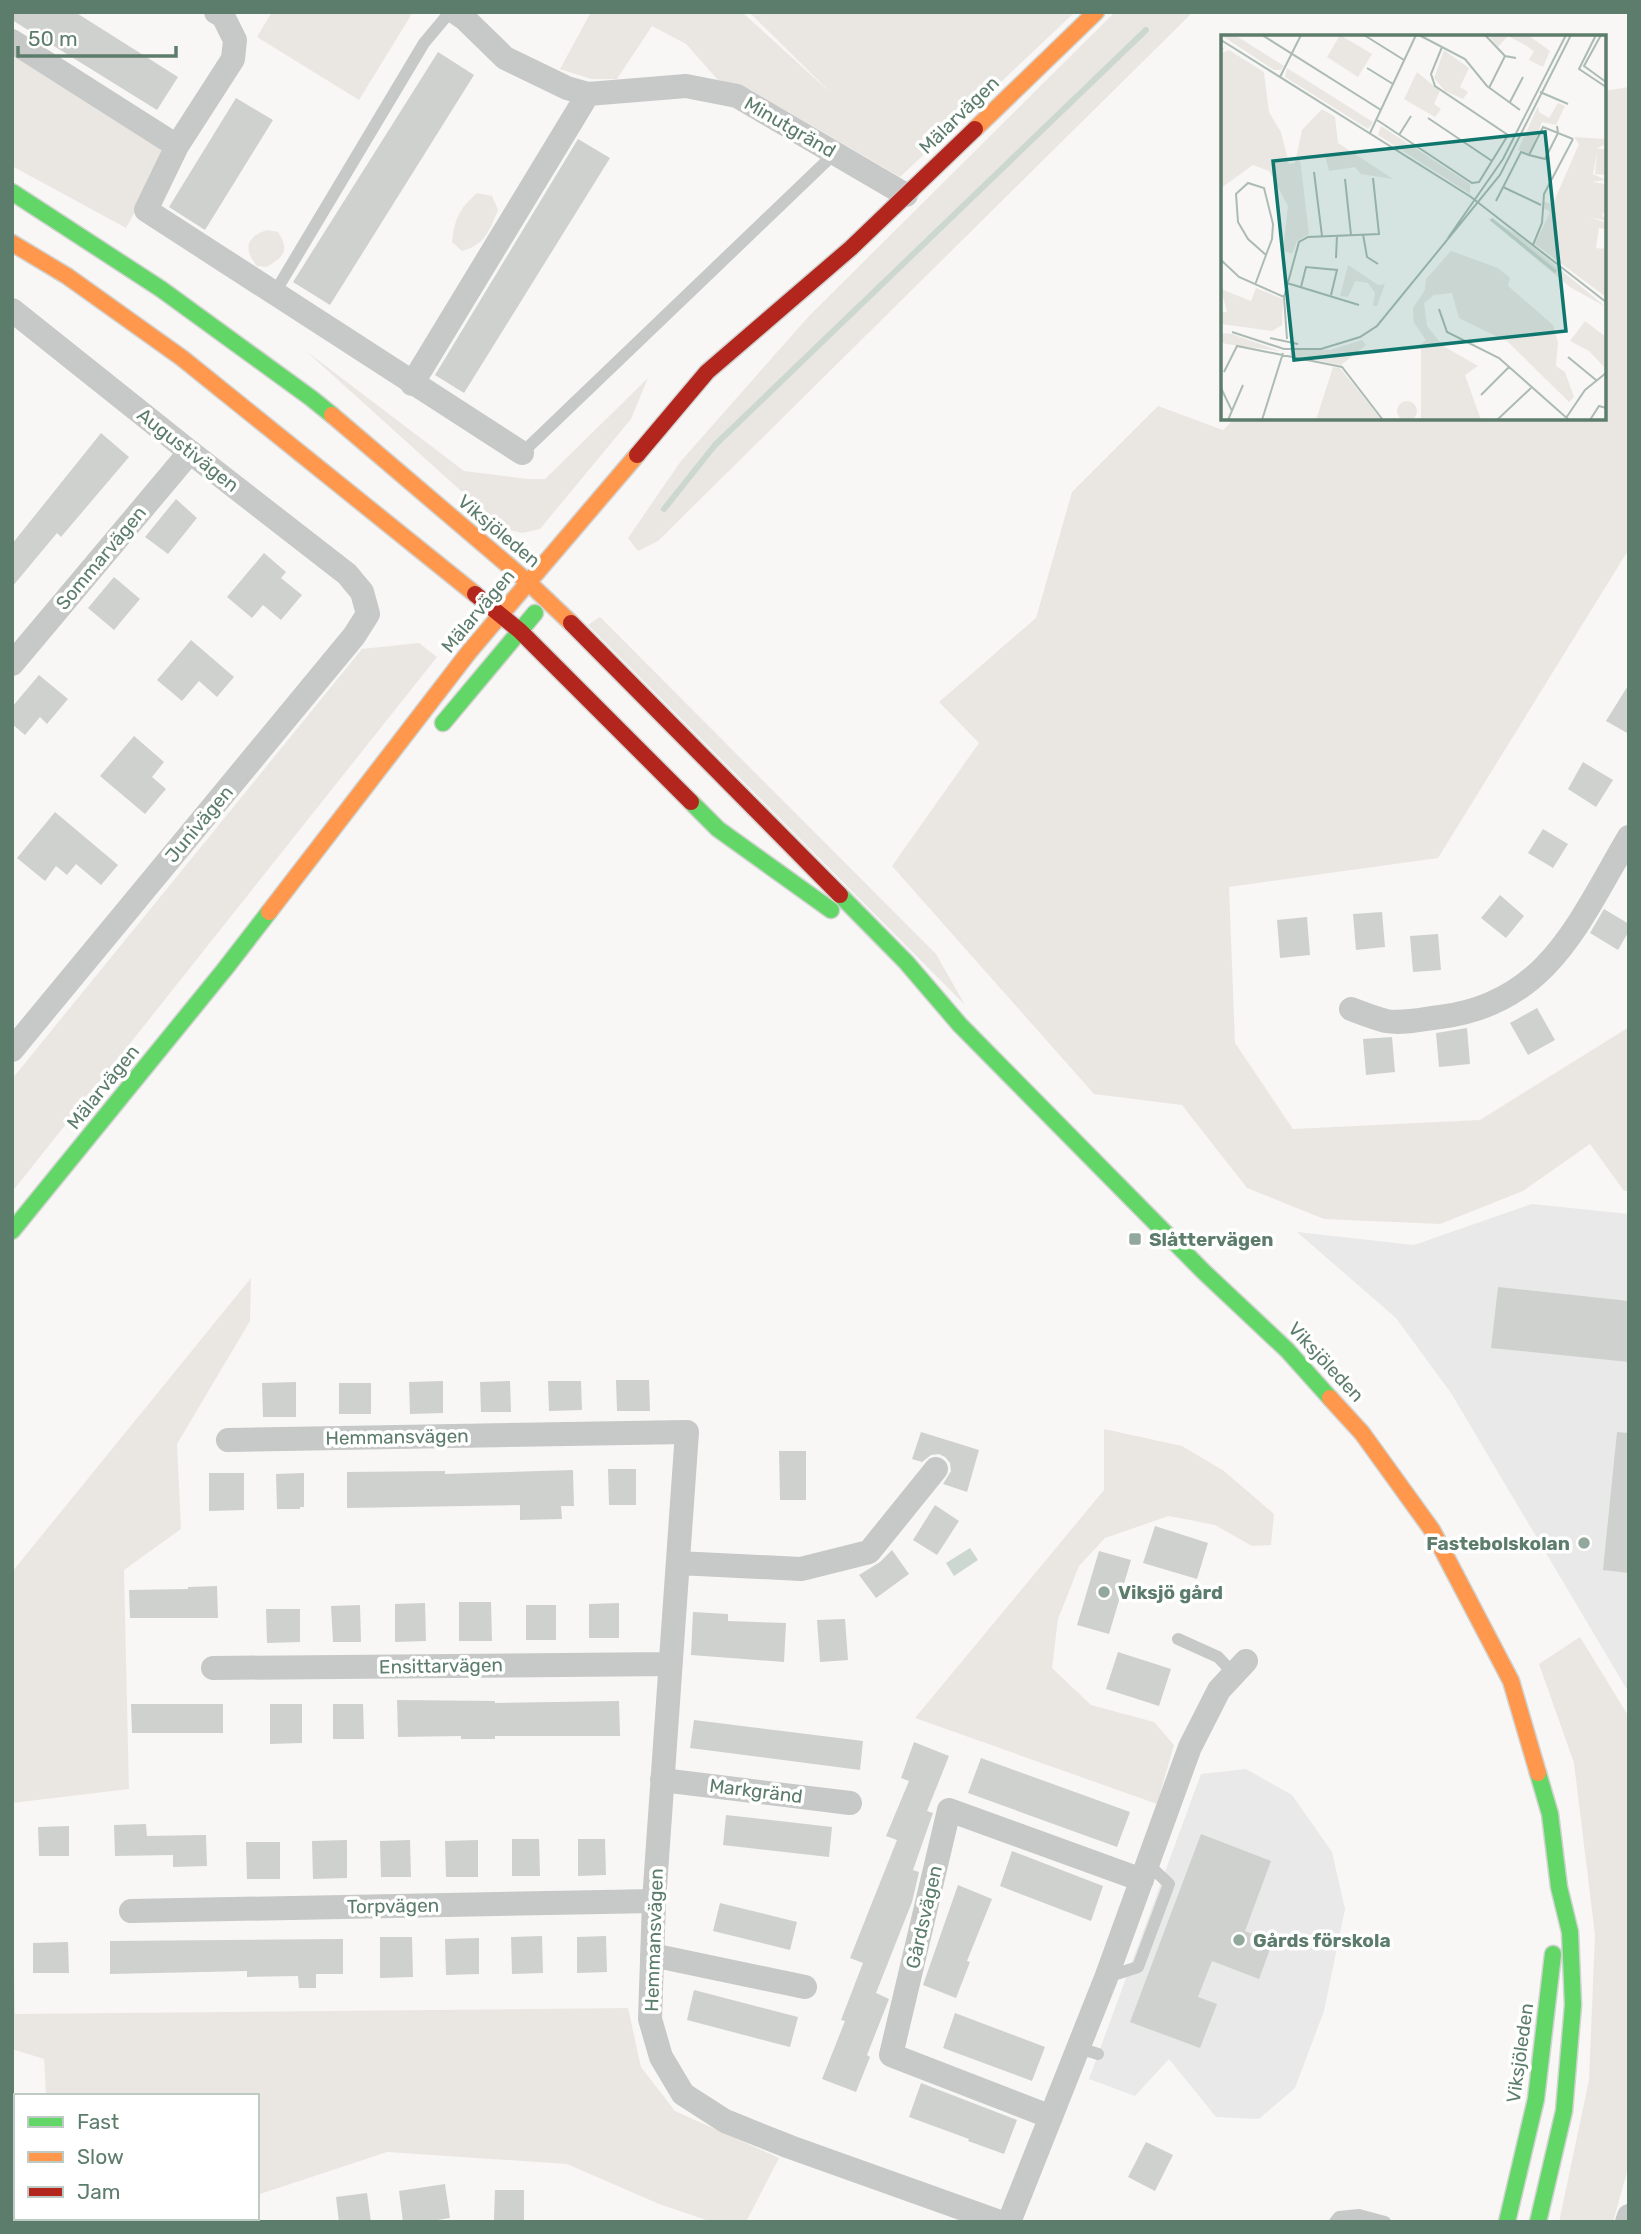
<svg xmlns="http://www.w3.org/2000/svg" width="1641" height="2234" font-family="Rubik,sans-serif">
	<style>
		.built { fill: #e8e9e8 }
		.green { fill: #eae7e3 }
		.water { fill: #ccd8cf }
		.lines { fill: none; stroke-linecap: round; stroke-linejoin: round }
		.stream { stroke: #ccd8cf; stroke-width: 6 }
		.building { fill: #cfd1cf }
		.fast-casing { stroke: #d1d3d1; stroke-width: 19 }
		.slow-casing { stroke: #d1d3d1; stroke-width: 19 }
		.jam-casing { stroke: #d1d3d1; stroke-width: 19 }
		.lane { stroke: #c6c9c7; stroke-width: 12 }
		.street { stroke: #c6c9c7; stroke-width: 24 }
		.fast { stroke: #63d668; stroke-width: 16 }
		.slow { stroke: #ff974d; stroke-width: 16 }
		.jam { stroke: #b3261e; stroke-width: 16 }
		.poi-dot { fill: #93a89c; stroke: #fff; stroke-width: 2.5 }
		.labels { text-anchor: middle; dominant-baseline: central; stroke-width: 7; stroke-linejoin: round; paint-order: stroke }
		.street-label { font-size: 19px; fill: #5d7d6c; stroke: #fff }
		.poi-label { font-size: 19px; font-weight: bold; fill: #5d7d6c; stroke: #fff; text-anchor: start }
		.inset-river { fill: none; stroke: #ccd8cf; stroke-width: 3.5 }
		.inset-road { fill: none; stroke: #acbbb3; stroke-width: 2 }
		.view { fill: #0f766e; fill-opacity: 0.15; stroke: #0f766e; stroke-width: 3.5 }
		.inset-edge { fill: none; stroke: #5d7d6c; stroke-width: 3.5 }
	</style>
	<rect width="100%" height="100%" fill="#f8f7f6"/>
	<!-- built -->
	<path class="built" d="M1532,1204L1629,1214V1693L1451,1393L1396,1318L1297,1232L1414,1245Z
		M1246,1769L1292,1795L1332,1852L1345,1909L1324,2011L1295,2088L1259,2119L1216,2117L1169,2059L1135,2096L1089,2079L1201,1774Z"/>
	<!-- green -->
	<path class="green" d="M272,12H413L359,100L257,37Z
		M591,12H742L832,94L749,12H1075L900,177L749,89L718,80L686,44L652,26L617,79H591L560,69Z
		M1115,12H1193L658,541L638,551L628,538L681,461L809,316Z
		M12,47L172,144L126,228L12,166Z
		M1629,87V549L1438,858L1229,887L1235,1043L1293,1129L1480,1120L1629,1027V1191H1624L1590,1144L1523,1191L1440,1224L1324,1219L1247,1188L1182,1105L1094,1094L892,866L979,743L939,702L1036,618L1072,492L1158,406L1223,430L1235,418H1604V91Z
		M477,193L492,196L498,210C489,231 485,245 462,251L452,242C455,218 459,209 477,193Z
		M267,230L278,232C290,251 284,256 267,267L257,266C243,249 246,237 267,230Z
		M306,351L464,471L528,479H545L648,378L631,419L540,529L522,533L502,528Z
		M600,617L936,954L965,1005L588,625Z
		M419,643L437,657L12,1192V1079L362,649Z
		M251,1278L250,1321L177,1444L181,1529L124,1570L129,1789L12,1803V1572Z
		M1104,1429L1182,1446L1224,1471L1274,1514L1271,1545L1252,1546L1215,1525L1169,1516L1105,1538L1079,1566L1058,1619L1052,1668L1091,1705L1154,1722L1174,1745L1157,1804L915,1718L1104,1490Z
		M1580,1637L1629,1717V2165L1613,2222H1559L1589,2080L1595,1935L1574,1763L1539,1664Z
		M12,1872L15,2014L628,2008L641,2067L675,2111L779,2158L746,2222H712L659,2204L567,2164L387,2152L257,2195V2096H46L44,2059L12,2049Z
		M16,2112V2218H208L200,2222H12V2113Z"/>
	<!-- water -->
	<path class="water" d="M970,1548L978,1560L954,1576L946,1563Z"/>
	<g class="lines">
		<!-- stream -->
		<path class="stream" d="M664,509L715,445L1146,30"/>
	</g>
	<!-- building -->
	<path class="building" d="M12,12H75L178,77L157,110L12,20Z
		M438,52L474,75L330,305L293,282Z
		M236,98L273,120L205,230L169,207Z
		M578,139L610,158L464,393L435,375Z
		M101,433L129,457L61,537L57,533L12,587V544Z
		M176,499L197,518L168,554L145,537Z
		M264,553L286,572L281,578L302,595L281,620L263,605L252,618L227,597Z
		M114,577L140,599L114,630L88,608Z
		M191,640L234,677L217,697L199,681L182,701L157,680Z
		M39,675L68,699L47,724L40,717L25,735L12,724V707Z
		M1629,684V734L1606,721Z
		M134,736L164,762L152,777L166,789L145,814L100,776Z
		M1583,762L1613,780L1596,807L1568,789Z
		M55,812L118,865L101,885L76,864L67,875L56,866L45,881L17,858Z
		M1543,829L1568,844L1553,868L1528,853Z
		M1500,895L1524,916L1506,938L1481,918Z
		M1604,909L1629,924V931L1618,950L1590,933Z
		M1382,912L1385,947L1356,950L1353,914Z
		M1307,917L1310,955L1280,958L1277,920Z
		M1438,934L1441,970L1413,972L1410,936Z
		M1537,1008L1555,1040L1528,1055L1510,1023Z
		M1467,1028L1470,1064L1439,1067L1436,1033Z
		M1392,1037L1395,1072L1366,1075L1363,1039Z
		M1498,1287L1629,1301V1362L1491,1348Z
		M616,1380H649L650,1411H617Z
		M443,1381V1413L410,1414L409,1382Z
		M510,1381L511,1412H481L480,1382Z
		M548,1381H581L582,1410L549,1411Z
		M296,1382V1417H263L262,1383Z
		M339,1383H371V1414H339Z
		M921,1432L979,1450L967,1492L943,1484L951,1471L950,1463L945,1457L939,1454L931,1455L922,1462L912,1459Z
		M1617,1432L1629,1433V1573L1603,1570Z
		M779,1451H806V1500H780Z
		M608,1469H636V1505H609Z
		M573,1470L574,1506H561L562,1519L520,1520V1505L347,1508V1472L445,1471V1474Z
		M209,1473H244V1510L209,1511Z
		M304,1473V1507H300V1509H277L276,1474Z
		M935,1505L959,1521L937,1555L913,1540Z
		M1155,1526L1208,1543L1197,1579L1143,1563Z
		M892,1550L909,1574L876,1598L859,1575L880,1562Z
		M1099,1551L1131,1560L1109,1634L1077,1625Z
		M217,1586L218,1618H130L129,1590L188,1589V1587Z
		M459,1602H491L492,1641H459Z
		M425,1603L426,1641L395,1642V1604Z
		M619,1603V1638H589V1604Z
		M360,1605L361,1642H333L331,1606Z
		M526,1605H556V1640H526Z
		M266,1609H300V1642L267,1643Z
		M693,1612L728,1614V1621L786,1623L784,1662L691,1655Z
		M845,1619L848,1660L820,1662L817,1620Z
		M1118,1652L1171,1669L1159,1706L1106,1689Z
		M397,1700L495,1701V1703L619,1701L620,1736H495V1739H461V1736L398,1737Z
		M131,1704H223V1733H132Z
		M270,1704H302V1743L270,1744Z
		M333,1704H363L364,1739H333Z
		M694,1720L863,1741L860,1770L690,1748Z
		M914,1742L949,1756L927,1811L933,1813L913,1870L919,1872L912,1902L876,1993L889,1999L867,2055L870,2057L856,2092L822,2079L845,2021L841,2020L863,1963L850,1958L897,1840L886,1836L909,1781L901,1778Z
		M981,1758L1130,1812L1117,1847L968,1793Z
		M726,1815L832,1827L829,1857L723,1845Z
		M146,1824L147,1836L206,1835L207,1866L173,1867V1855L115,1856L114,1825Z
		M69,1826V1856H39L38,1827Z
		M1201,1834L1271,1861L1245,1931L1273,1941L1259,1979L1212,1961L1198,1997L1217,2004L1200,2048L1130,2022Z
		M512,1839H539L540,1876H512Z
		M578,1839H605L606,1875L578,1876Z
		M347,1840V1878L313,1879L312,1841Z
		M410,1840L411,1877H381L380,1841Z
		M478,1840V1877H446L445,1841Z
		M246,1842H280V1879H247Z
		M1012,1851L1103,1886L1091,1921L1000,1886Z
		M958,1885L992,1899L967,1961L970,1962L956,1998L923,1985Z
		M720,1903L797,1922L790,1950L713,1931Z
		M542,1936L543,1973L512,1974L511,1937Z
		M606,1936L607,1972L577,1973V1937Z
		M380,1937H412L413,1977L380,1978Z
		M479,1938V1974L446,1975L445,1939Z
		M343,1939V1974H316V1988H299L298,1976L247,1977V1971L110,1974V1941Z
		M68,1942L69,1973H33V1943Z
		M694,1990L798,2017L790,2047L687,2020Z
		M955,2013L1045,2047L1032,2081L943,2048Z
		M921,2083L1017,2120L1004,2154L968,2141L969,2139L909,2117Z
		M1146,2142L1173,2155L1155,2191L1128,2177Z
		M445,2184L450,2218L425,2222H403L399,2191Z
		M495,2190H524V2221L494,2220Z
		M367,2193L371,2222H339L336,2197Z"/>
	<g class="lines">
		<!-- fast casing -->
		<g class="fast-casing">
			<path id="fast" d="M12,192L161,289L311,398L332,415
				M443,723L535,613
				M691,802L718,829L831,910
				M840,895L906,962L960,1025L1204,1272L1287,1350L1330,1398
				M12,1231L225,969L269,912
				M1507,2222L1536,2099L1553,1954
				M1538,2222L1564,2111L1573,2005L1570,1932L1559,1887L1550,1814L1538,1773"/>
		</g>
		<!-- slow casing -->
		<g class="slow-casing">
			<path id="slow" d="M975,129L1096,12
				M12,243L67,276L182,358L475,594
				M332,415L529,583L571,623
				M269,912L469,652L637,455
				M1330,1398L1362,1433L1432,1530L1511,1681L1538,1773"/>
		</g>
		<!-- jam casing -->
		<g class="jam-casing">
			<path id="jam" d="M637,455L707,372L851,248L975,129
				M475,594L520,631L691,802
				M571,623L840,895"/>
		</g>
		<!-- lane -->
		<path class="lane" d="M274,294L424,43L450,12
			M522,453L835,153
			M1178,1639L1218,1657L1234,1674
			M1107,1977L1138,1967L1169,1884L1148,1864
			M1079,2048L1098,2054
			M1335,2222L1339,2217L1359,2215L1385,2222"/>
		<!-- street -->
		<path class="street" d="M455,12L465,19L505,58L567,88L588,94L686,86L737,96L906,195
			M12,41L177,146L233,59L235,40L223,16L216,12
			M177,146L146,210L522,453
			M12,310L190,452L347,574L362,592L368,614L354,636L12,1050
			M412,384L588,94
			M12,664L190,452
			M1351,1009C1362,1013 1374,1018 1386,1021C1403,1024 1423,1019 1440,1017C1548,1004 1579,921 1629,837
			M228,1440L687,1432L654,1901L650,2019L661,2057L683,2094L725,2121L790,2147L1000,2222
			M678,1563L801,1569L869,1552L936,1469
			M213,1668L670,1664
			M662,1780L850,1803
			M131,1911L654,1901
			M652,1955L805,1987
			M1051,2117L891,2055L949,1810L1142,1880
			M1009,2222L1106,1978L1190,1747L1219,1690L1246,1661
			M1627,2222L1629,2216"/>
		<!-- fast -->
		<use href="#fast" class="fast"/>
		<!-- slow -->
		<use href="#slow" class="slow"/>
		<!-- jam -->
		<use href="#jam" class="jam"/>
	</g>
	<!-- markers -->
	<g class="poi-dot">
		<rect x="1128" y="1232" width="14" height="14" rx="3.5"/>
		<circle cx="1584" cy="1543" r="7"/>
		<circle cx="1104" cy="1592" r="7"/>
		<circle cx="1239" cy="1940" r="7"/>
	</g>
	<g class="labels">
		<!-- street labels -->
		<g class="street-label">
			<text transform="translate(959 115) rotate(-44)">Mälarvägen</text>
			<text transform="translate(790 127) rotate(30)">Minutgränd</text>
			<text transform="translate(188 450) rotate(38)">Augustivägen</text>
			<text transform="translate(499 531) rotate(40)">Viksjöleden</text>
			<text transform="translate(101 558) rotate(-50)">Sommarvägen</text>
			<text transform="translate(478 611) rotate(-50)">Mälarvägen</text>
			<text transform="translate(199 824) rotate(-50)">Junivägen</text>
			<text transform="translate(103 1087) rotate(-51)">Mälarvägen</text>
			<text transform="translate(1326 1362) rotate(47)">Viksjöleden</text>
			<text transform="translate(397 1437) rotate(-1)">Hemmansvägen</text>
			<text transform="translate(441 1666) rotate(-1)">Ensittarvägen</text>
			<text transform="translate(756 1791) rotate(7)">Markgränd</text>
			<text transform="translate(393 1906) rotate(-1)">Torpvägen</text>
			<text transform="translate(924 1917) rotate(-77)">Gårdsvägen</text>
			<text transform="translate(654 1940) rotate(-88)">Hemmansvägen</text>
			<text transform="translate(1520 2053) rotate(-82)">Viksjöleden</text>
		</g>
		<!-- poi labels -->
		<g class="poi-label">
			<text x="1149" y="1239">Slåttervägen</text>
			<text x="1570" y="1543" text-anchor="end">Fastebolskolan</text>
			<text x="1118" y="1592">Viksjö gård</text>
			<text x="1253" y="1940">Gårds förskola</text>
		</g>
	</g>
	<!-- overview -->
	<g transform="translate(1221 35)">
		<rect width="385" height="385" fill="#f8f7f6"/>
		<path d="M0,0H14L63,31L60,35H53ZM119,0L151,19L137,42L106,22ZM267,0H307L329,16L322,32L308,25L313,16L304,10L287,1L277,12ZM4,11L1,18L8,15L43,37L48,77L60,97L68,129L74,128L81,95L101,74L114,82L117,108L172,144L140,139L134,132L108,136L104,121L79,124L88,199L76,206L71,219L62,215L67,171L48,136L32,130L0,153V16ZM223,15L248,33L239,52L247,57L242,64L224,56L213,43ZM66,33L152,87L147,94L64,42ZM196,37L219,56L213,69L220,74L214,82L183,64ZM337,68L344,71L335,90L321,87L308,120L297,115L317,71L318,77L328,83ZM160,91L249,149V159L157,100ZM353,102L385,104V109L376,113L385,115V140L374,139L376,117L372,139L385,145L371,147L385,149V176L381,179L385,186L369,182L385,188V194L378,193L375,213L385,214V262L314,209L329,177L322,173V166L330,169L334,164L358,109ZM265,182L296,199L385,272L349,252ZM230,216L277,233L289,243L287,251L332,290L337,307L335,331L344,337L353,362L348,367L287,307L238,283L231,258L213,260L203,268L206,291L222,311L257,331L244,340L260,385H200V310L205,305L193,288L192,273L204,255L205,244ZM127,230L157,250L164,249L156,271H152L154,258L147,248L134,246L127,262L119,261ZM35,253L62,264L61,290L51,296L0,289V277H6L0,254L30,266ZM364,286L385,302V334L368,316L349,306ZM0,298L11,299L59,316L5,309L0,307ZM141,305L145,310L120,330L69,320L70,314L109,315ZM112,332L119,333L161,385H95ZM176 376a10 10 0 1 1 20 0a10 10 0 1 1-20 0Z" fill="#eae7e3"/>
		<path class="inset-river" d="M270,184L335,237"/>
		<path class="inset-road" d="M41,0L160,75M143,0L183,25M198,0L244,24L266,51L299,75M264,0L284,21L295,23M375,0L358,34L385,52M380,0L363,31L385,47M0,5L250,162L385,267M146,33L172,49M59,42L80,0M268,53L284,21M319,57L347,69M289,67L302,42M207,83L271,126M156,85L251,148L258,147L287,100L214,51L210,39L221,12M336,91L337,98L322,92L308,120L324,124L337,98L352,104M149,98L195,0M178,100L190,81M93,137L101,201M124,144L130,200M282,152L320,170M275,166L300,117L308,120M142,199L146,222L157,229M227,203L282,124L345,0M312,210L321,188L323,159L352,104M115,223L116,200M0,225L18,242L63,262M66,248L138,270M34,250L45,220L51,204L52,189L43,153L27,148L15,159L17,187L27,204L45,220M80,252L85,232L116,235L110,260M218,274L226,297L278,323L348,385M11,297L63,314H100L139,302L156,291L279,140L350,0M49,303L77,309M66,304L63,262L78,207L87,202L158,199L152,143M347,322L375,345M3,337L16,311L121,332L162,385M0,353L11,376M260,360L288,332M345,383L364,355L385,338M7,385L22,350M41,385L62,318M276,385L310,353M369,385L378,371L385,373"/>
		<path class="view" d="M324,97L345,296L73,325L52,126Z"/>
		<rect width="385" height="385" class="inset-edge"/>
	</g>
	<!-- border -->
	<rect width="1641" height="2234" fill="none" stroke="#5d7d6c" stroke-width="28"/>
	<!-- legend -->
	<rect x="14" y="2094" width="245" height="126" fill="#ffffff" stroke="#becbc4" stroke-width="2"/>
	<rect x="28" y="2117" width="35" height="10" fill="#63d668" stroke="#becbc4" stroke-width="2"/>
	<text x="77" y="2129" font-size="21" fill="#5d7d6c">Fast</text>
	<rect x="28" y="2152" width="35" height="10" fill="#ff974d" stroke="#becbc4" stroke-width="2"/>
	<text x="77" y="2164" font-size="21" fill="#5d7d6c">Slow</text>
	<rect x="28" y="2187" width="35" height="10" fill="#b3261e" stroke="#becbc4" stroke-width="2"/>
	<text x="77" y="2199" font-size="21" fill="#5d7d6c">Jam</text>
	<!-- scale -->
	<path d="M18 46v10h158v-10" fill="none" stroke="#5d7d6c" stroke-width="3.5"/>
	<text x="28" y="46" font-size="21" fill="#5d7d6c" stroke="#ffffff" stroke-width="5" paint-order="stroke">50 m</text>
</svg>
